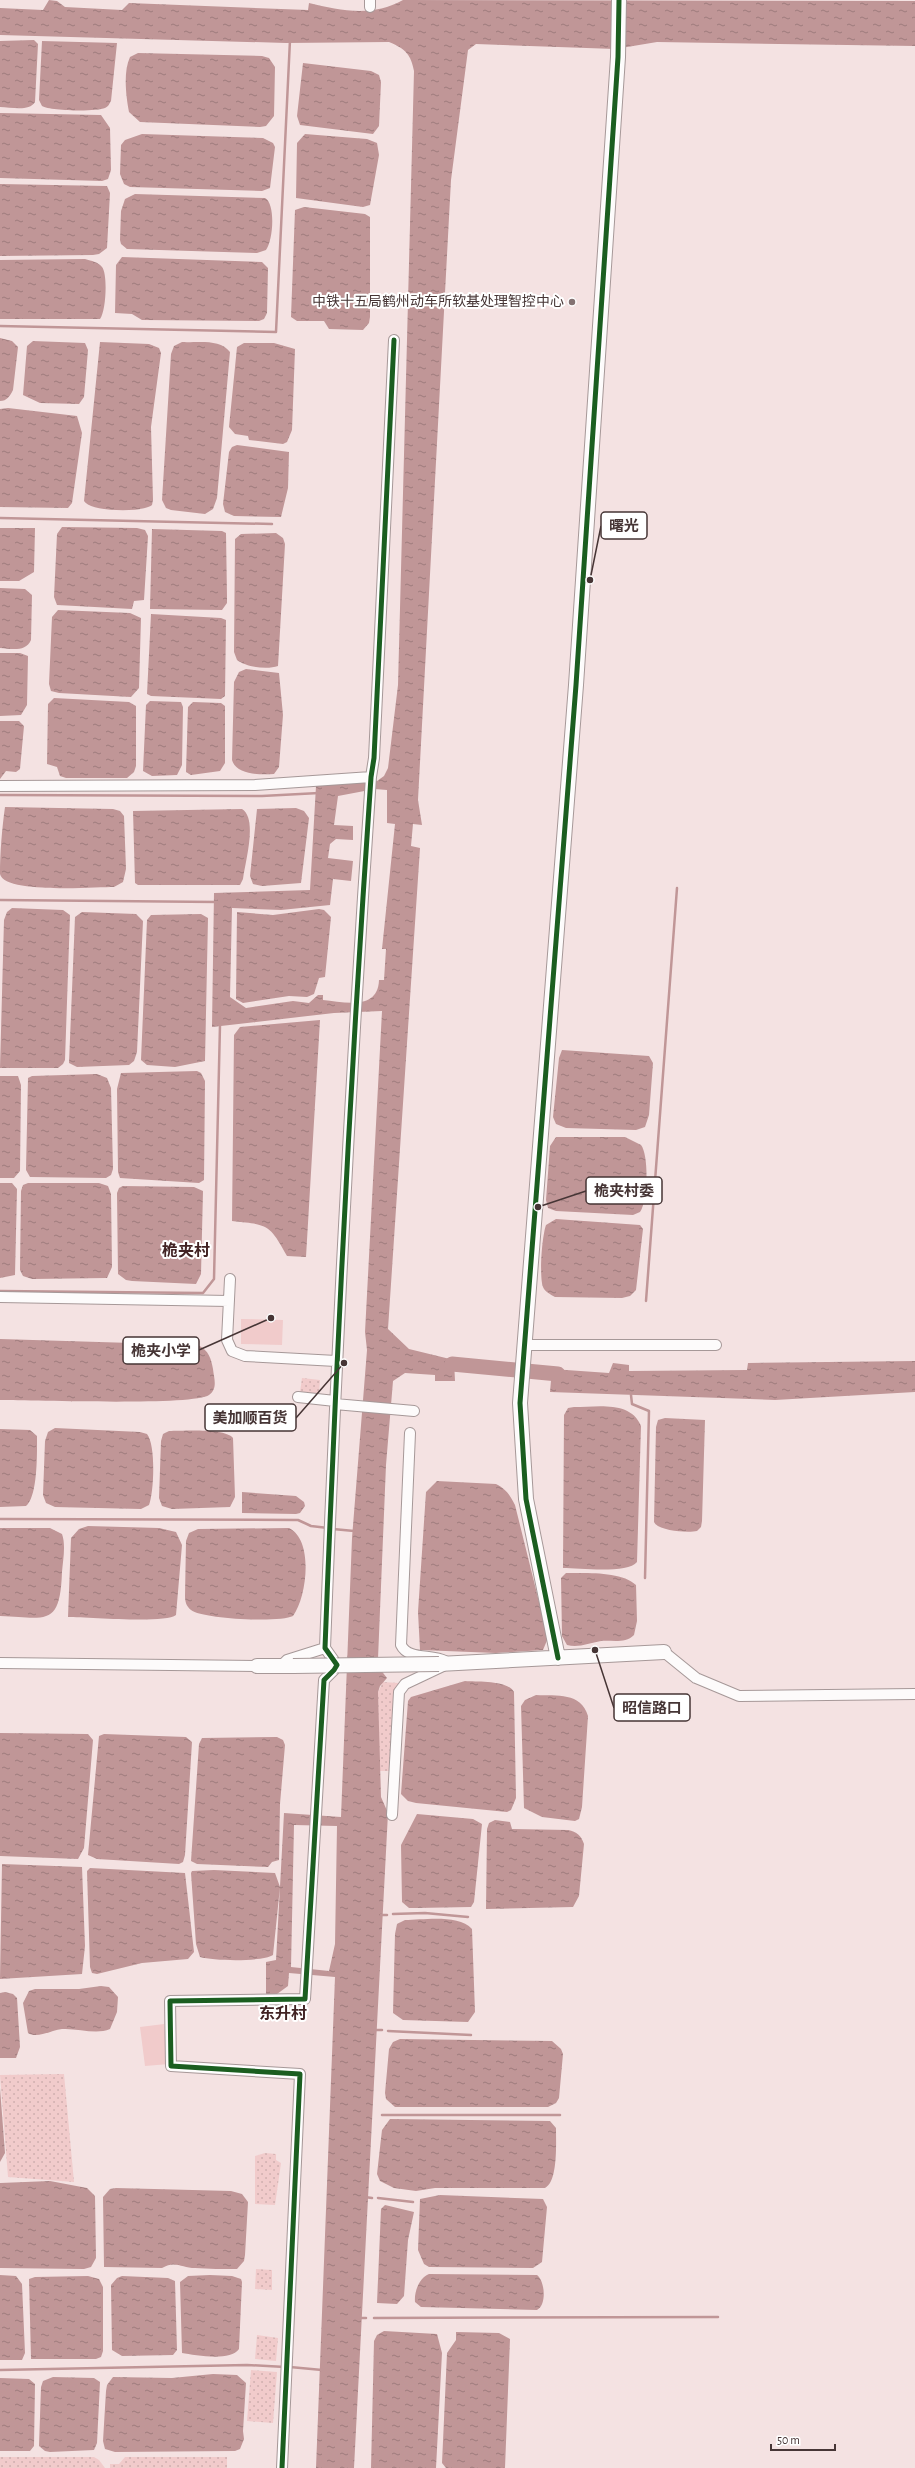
<svg xmlns="http://www.w3.org/2000/svg" width="915" height="2468" font-family="'Alegreya Sans','Noto Sans SC',sans-serif">
	<style>
		.garden { fill: url(#garden-dots) }
		.pitch { fill: #f1cbcb }
		.water { fill: url(#water-ripples); fill-rule: evenodd }
		.lines { fill: none; stroke-linecap: round; stroke-linejoin: round }
		.stream { stroke: #c09697; stroke-width: 2.5 }
		.river { stroke: #c09697; stroke-width: 15 }
		.street-casing { stroke: #a69898; stroke-width: 12 }
		.secondary-casing { stroke: #a69898; stroke-width: 16 }
		.street { stroke: #fdfbfb; stroke-width: 10 }
		.secondary { stroke: #fdfbfb; stroke-width: 14 }
		.secondary-bridge-casing { stroke: #a69898; stroke-width: 16; stroke-linecap: butt }
		.secondary-bridge { stroke: #fdfbfb; stroke-width: 14 }
		.cycleway-casing { stroke: #fff; stroke-width: 8 }
		.cycleway { stroke: #1b5e20; stroke-width: 5 }
		.poi-dot { fill: #837272; stroke: #fff; stroke-width: 1.5 }
		.labels { text-anchor: middle; dominant-baseline: central; stroke-width: 4; stroke-linejoin: round; paint-order: stroke }
		.poi-label { font-size: 14px; fill: #463535; stroke: #fff; text-anchor: end }
		.quarter-label { font-size: 16px; font-weight: bold; fill: #422324; stroke: #fff }
		.leader { fill: none; stroke: #463535; stroke-width: 1.5 }
		.callout-dot { fill: #463535; stroke: #fff; stroke-width: 1.5 }
		.callout { fill: #fff; stroke: #463535; stroke-width: 1.5 }
		.callout-label { font-size: 15px; text-anchor: middle; font-weight: bold; fill: #463535 }
	</style>
	<defs>
		<pattern id="garden-dots" width="8" height="8" patternUnits="userSpaceOnUse"><rect width="8" height="8" fill="#f1cbcb"/><path d="M2 2h.1M6 6h.1" fill="none" stroke="#d0afaf" stroke-width="1.8" stroke-linecap="round"/></pattern>
		<pattern id="water-ripples" width="26" height="14" patternUnits="userSpaceOnUse"><rect width="26" height="14" fill="#c09697"/><path d="M2 4q2-2 4 0t4 0M15 11q2-2 4 0t4 0" fill="none" stroke="#9e7b7c"/></pattern>
	</defs>
	<rect width="100%" height="100%" fill="#f4e2e2"/>
	<!-- garden -->
	<path class="garden" d="M302,1378L320,1380L319,1394L300,1392Z
		M383,1682L399,1683L395,1691L391,1771H379L378,1692Z
		M64,2074L74,2182L8,2177L0,2075Z
		M265,2153L276,2154V2160L281,2163L275,2205L255,2204V2156Z
		M256,2269L272,2270V2290L255,2289Z
		M257,2335L278,2338L276,2361L255,2359Z
		M251,2370L277,2372L273,2423L247,2421Z
		M0,2457H94L99,2460L105,2468H0Z
		M125,2457H227V2468H110V2464H119Z"/>
	<!-- pitch -->
	<path class="pitch" d="M241,1319L283,1320L282,1345L241,1344Z
		M164,2024L169,2064L145,2066L140,2027Z"/>
	<!-- water -->
	<path class="water" d="M49,0L57,1L65,7L122,10L129,3L308,10L309,3C341,11 373,17 403,0L915,1V46L657,42L615,49L476,44L468,50L451,180L418,800L422,825L413,824L411,846L420,848L388,1329L409,1349L454,1360L455,1381H435V1375L405,1373L393,1381L386,1465L378,1659L380,1669L387,1678L380,1686L378,1692L381,1797L388,1813L354,2468H316L335,1977L289,1973L288,1986L277,1994H266V1962L276,1960L284,1813L341,1817L352,1538L367,1350L365,1332L382,1011L334,1013L212,1027L214,893L310,890L316,786L377,781L384,776L388,768L398,685L414,71C411,55 406,49 389,42L286,43L0,35V8L43,10ZM375,789L387,790V823L395,824L382,949H386L384,980H379C378,1011 344,1002 323,1000V995H318L309,1003L293,1001L246,1008L230,997L232,908L281,910L330,905L333,879L351,881L353,861L328,858L330,844L336,839L353,840V826L334,825L338,796ZM294,1825L337,1826L335,1944L329,1971L291,1967Z
		M34,40L38,44L35,102C29,112 11,107 0,107V41Z
		M42,41L117,43L111,101C109,104 109,106 105,108C96,112 50,111 42,106L39,100Z
		M138,53L262,56L269,58L275,67L274,116L266,126L260,127L140,122L129,112C126,96 123,72 130,57Z
		M303,63L371,71L379,75L381,82L379,126L373,134L300,125L297,116Z
		M0,113L101,115L110,128L111,170L108,179L102,181L0,178Z
		M142,134L263,138L273,143L275,147L270,188L262,191L130,187L124,184L120,174L121,145L125,140Z
		M305,134L367,139L377,143L379,155L370,205L363,207L296,198L297,143Z
		M0,184L107,186L110,193L107,248L99,254L93,255L0,256Z
		M135,194L265,198C276,204 273,241 266,250L257,253L127,249L121,244L120,240L121,211L125,199Z
		M304,207L365,214L370,217V317L369,323L363,330L329,329L324,321H297L291,317L295,210Z
		M122,257L262,262L268,268L267,313L264,319L259,321L142,320L132,314L115,313L116,265Z
		M85,259C92,261 98,262 102,267C108,274 106,312 100,319H0V260Z
		M0,338L12,341L18,347L13,390C10,396 7,401 0,401Z
		M33,341L85,343L88,350L84,397L79,404L40,403L23,395L27,346Z
		M100,342L149,344L159,348L161,353L151,427L153,500L152,505C143,513 90,512 84,501Z
		M182,342C196,343 220,338 230,352L217,498L213,509L205,514L171,510L166,508L162,500L171,354L174,346Z
		M244,343H274L295,349L292,430L287,442L283,444L249,440L248,436L235,434L229,427L237,347Z
		M8,408L77,416L82,433L72,503L68,508L0,507V409Z
		M237,445L289,452L288,488L281,517L234,516L225,512L223,504L229,452L232,447Z
		M62,527L137,528L145,530L148,536L144,600L134,601L132,609L57,605L54,597L57,534Z
		M0,528H35L34,572L19,581H0Z
		M152,529L222,531L226,533L227,597V603L222,610L150,609Z
		M276,533L283,538L285,544L278,666C267,670 246,667 237,660L234,652L235,539L241,534Z
		M0,588L25,589L32,595L31,640C26,652 12,649 0,648Z
		M58,610L130,613L141,618L139,688L131,697L59,693L51,691L49,684L52,617Z
		M151,614L221,618L226,620L225,696L221,699L151,696L147,694Z
		M0,653H20L28,656L27,705L21,715L0,716Z
		M246,669L279,673L283,715L279,767L274,774C261,775 236,775 232,760L234,682L239,672Z
		M54,698L129,702L136,706V766L134,772L127,778H66L60,776L57,767L47,764L48,704Z
		M150,701L181,702L183,707L182,765L177,775L152,776L143,771L146,705Z
		M193,702L221,703L225,706V763L220,771L191,775L186,772L188,707Z
		M0,721H19L24,726L20,769L16,772L6,771L0,779Z
		M5,807L113,809L120,811L124,816L126,869L123,882L114,887C95,887 4,894 0,874C0,853 2,828 5,807Z
		M296,808L304,811L309,818L301,883L262,886L253,884L250,876L257,809Z
		M242,809C258,819 245,862 243,879L240,885H138L135,883L133,811Z
		M12,908L63,910L70,915L65,1060L63,1064L58,1068H0L4,920L7,912Z
		M319,909L324,910L331,917L325,977L319,978L314,994L307,997L289,996L243,1003L236,999L237,912L273,915Z
		M82,912L136,914L143,921L137,1052L134,1061L129,1065L77,1067L69,1063L75,917Z
		M151,915L201,914L208,918L205,1061L175,1067L147,1065L141,1060L147,920Z
		M320,1020L306,1257L287,1256C269,1223 268,1225 232,1221L234,1035L240,1027Z
		M562,1050L649,1056L653,1063L649,1115L645,1127L636,1130L566,1128L556,1124L553,1117L559,1058Z
		M197,1071L201,1073L205,1081L204,1180L199,1183L120,1178L118,1172L117,1089L121,1073Z
		M97,1074L107,1078L111,1088L113,1169L111,1175L106,1178L30,1177L26,1170L28,1078L32,1076Z
		M0,1076H18L21,1085L20,1171L14,1178H0Z
		M556,1137H625L641,1145C649,1155 648,1201 640,1212L633,1215L556,1211L548,1208L546,1200L550,1146Z
		M0,1183H12L17,1189L15,1275L0,1278Z
		M28,1183H99L108,1186L111,1194L112,1267L107,1278L32,1279L23,1276L20,1270L21,1191L23,1185Z
		M123,1186L194,1187L203,1191L201,1274L196,1284L132,1281L126,1280L118,1274L117,1193L119,1188Z
		M556,1219L640,1225L643,1229L636,1290L630,1296L622,1298L555,1297C550,1294 545,1292 543,1287C539,1276 542,1236 546,1225Z
		M0,1339L198,1345C209,1351 211,1358 213,1369C214,1379 218,1388 209,1395C194,1406 30,1400 0,1400Z
		M915,1361V1392L775,1400L550,1392L552,1369L609,1373L613,1363L629,1365V1371L747,1370L748,1363Z
		M574,1407C596,1407 631,1400 641,1426L637,1562C628,1574 579,1568 563,1568L564,1415L568,1408Z
		M665,1418L705,1420L702,1521L701,1527L697,1531C688,1533 658,1531 654,1522L656,1427L658,1420Z
		M55,1428L140,1432L147,1434C156,1445 154,1492 149,1505L141,1509L55,1507L46,1503L43,1495L45,1441L48,1432Z
		M0,1429L30,1430L37,1436C37,1452 38,1496 26,1506L0,1507Z
		M169,1431C183,1431 225,1428 233,1438L235,1497L230,1507L172,1509L162,1506L159,1498L161,1441L163,1434Z
		M437,1481L496,1484C506,1489 510,1495 515,1505L548,1638L543,1650L496,1653L420,1650L418,1612L426,1492Z
		M242,1492L296,1496L304,1502L305,1506L300,1513L296,1514L242,1513Z
		M88,1526L159,1528L176,1532L182,1545L176,1615C165,1624 87,1617 68,1617L71,1538L79,1529Z
		M0,1528H50L62,1534C66,1545 63,1560 62,1572C60,1627 47,1618 0,1616Z
		M289,1528C314,1540 307,1597 293,1616C280,1623 202,1619 191,1610C186,1606 185,1601 185,1596L186,1541L189,1533L198,1529Z
		M566,1573C584,1573 622,1571 636,1585L637,1621L634,1635C625,1644 612,1640 601,1641C589,1643 579,1648 567,1645L562,1636L561,1578Z
		M465,1681C478,1682 507,1680 514,1692L516,1798L511,1810L507,1812L416,1803L408,1801L401,1794L408,1701L411,1697Z
		M536,1695C557,1696 581,1692 588,1716L582,1807L579,1819L575,1821L542,1817L524,1808L521,1706L525,1700Z
		M0,1733L88,1734L93,1740L84,1848L78,1859L0,1856Z
		M104,1734L186,1737L192,1742L185,1855L183,1862L179,1864L97,1859L88,1855L99,1736Z
		M277,1737L283,1740L285,1745L280,1804L279,1860L272,1862L268,1867L197,1864L191,1861L199,1744L202,1738Z
		M417,1814L473,1819L482,1824L474,1902L471,1907L416,1908H409L402,1902L401,1845Z
		M495,1820L510,1822L512,1829L568,1830C577,1832 581,1835 584,1844L579,1896L573,1907L486,1909L487,1829L489,1823Z
		M2,1864L82,1867L85,1946L82,1974L0,1979Z
		M90,1868L185,1873L194,1952L188,1959L142,1963L97,1974L92,1973L90,1967L87,1871Z
		M214,1870L275,1873L280,1887L273,1955C262,1962 214,1961 200,1957L196,1944L191,1873L192,1871Z
		M405,1920C424,1920 458,1914 472,1929L475,2012L468,2022L403,2020L393,2013L395,1934L397,1924Z
		M101,1986L109,1987L118,1997L117,2012L110,2029C96,2035 78,2028 62,2029C52,2030 37,2039 28,2033L23,2003L29,1991L35,1989H79Z
		M5,1992L13,1994L17,1998L20,2047L16,2058H0V1993Z
		M400,2039L552,2041L561,2049L563,2054L559,2098L556,2103L548,2107H395L386,2099L385,2093L389,2049L393,2042Z
		M0,2088L5,2153L0,2162Z
		M390,2119L550,2121L556,2128C556,2143 558,2182 545,2188H435L416,2191L394,2188L380,2181L377,2174L382,2130Z
		M50,2181L87,2188L95,2196L96,2258L91,2267L84,2269L0,2268V2183Z
		M116,2188L231,2191L242,2194L248,2202L245,2255L244,2261L237,2269C223,2269 209,2269 195,2268C182,2268 175,2260 162,2268L104,2267L103,2197L110,2189Z
		M440,2195L543,2199L547,2207L542,2262L533,2268L429,2267L424,2264L418,2250L420,2199Z
		M385,2205L414,2212L408,2240L404,2296L397,2304L377,2303L381,2209Z
		M429,2274L537,2275C545,2281 547,2305 537,2310L421,2307L415,2302C414,2292 419,2278 429,2274Z
		M0,2275L16,2276L22,2284L25,2353L22,2360H0Z
		M210,2275L232,2276L241,2279L242,2282L239,2349C230,2362 195,2355 182,2353L180,2282L188,2276Z
		M88,2276L99,2279L103,2287V2351L101,2357L96,2359H31L29,2279L35,2277Z
		M122,2276L168,2278L175,2281L177,2350L173,2355L122,2356L112,2350L111,2285L117,2278Z
		M384,2331L437,2334L442,2353L436,2468H371L374,2341L377,2335Z
		M456,2332L499,2333L510,2339L505,2468H446L442,2463L447,2353L456,2340Z
		M213,2374L237,2375L246,2383L243,2431L244,2439L240,2449L235,2451L115,2452L105,2449L103,2441L106,2391L107,2385L113,2377L172,2378Z
		M53,2377L94,2378L100,2382L97,2443L94,2450L50,2452L45,2451L39,2446L41,2387L43,2381Z
		M0,2378L29,2379L35,2384L34,2446L30,2451H0Z"/>
	<g class="lines">
		<!-- stream -->
		<path class="stream" d="M0,326L276,332L290,40
			M0,518L272,524
			M0,795L262,796L319,793
			M0,900L217,902
			M0,1291L203,1293L214,1279L220,1025
			M646,1301L677,888
			M631,1395L632,1404L649,1411L645,1578
			M0,1519L298,1520L311,1526L328,1528
			M333,1529L354,1531
			M393,1914L425,1913L468,1917
			M381,1915H387
			M374,2030H382
			M388,2031L471,2035
			M382,2115H560
			M365,2197L372,2198
			M378,2198L413,2202
			M360,2318H366
			M374,2318L718,2317
			M290,2367L322,2370
			M0,2370L247,2365L285,2367"/>
		<!-- river -->
		<path class="river" d="M452,1364L558,1374"/>
		<!-- street casing -->
		<g class="street-casing">
			<path id="street" d="M370,7V0
				M0,786L255,785L371,777
				M230,1279L227,1340L232,1351L245,1356L336,1361
				M0,1297L229,1301
				M524,1345H716
				M298,1397L335,1401
				M335,1404L414,1411
				M410,1433L401,1645C408,1660 432,1654 445,1661
				M664,1652L696,1678L739,1696L915,1694
				M0,1663L257,1666
				M281,1666L287,1660L325,1648
				M392,1815L399,1692L405,1684L443,1666
				M282,2468L300,2074L171,2066L170,2001L305,1999L324,1680L334,1670L337,1665L325,1648C336,1358 351,1067 371,777L374,758L394,340"/>
		</g>
		<!-- secondary casing -->
		<g class="secondary-casing">
			<path id="secondary" d="M558,1658L526,1499L520,1403L576,685L618,57L619,0
				M439,1664L664,1652
				M257,1666H293"/>
		</g>
		<!-- street -->
		<use href="#street" class="street"/>
		<!-- secondary -->
		<use href="#secondary" class="secondary"/>
		<!-- secondary-bridge casing -->
		<g class="secondary-bridge-casing">
			<path id="secondary-bridge" d="M293,1666L439,1664"/>
		</g>
		<!-- secondary-bridge -->
		<use href="#secondary-bridge" class="secondary-bridge"/>
		<!-- cycleway casing -->
		<g class="cycleway-casing">
			<path id="cycleway" d="M558,1658L526,1499L520,1403L576,685L618,57L619,0
				M282,2468L300,2074L171,2066L170,2001L305,1999L324,1680L334,1670L337,1665L325,1648C336,1358 351,1067 371,777L374,758L394,340"/>
		</g>
		<!-- cycleway -->
		<use href="#cycleway" class="cycleway"/>
	</g>
	<!-- markers -->
	<circle class="poi-dot" cx="572" cy="302" r="4"/>
	<g class="labels">
		<!-- poi labels -->
		<g class="poi-label">
			<text x="564" y="302">中铁十五局鹤州动车所软基处理智控中心</text>
		</g>
		<!-- quarter labels -->
		<g class="quarter-label">
			<text x="186" y="1251">桅夹村</text>
			<text x="283" y="2014">东升村</text>
		</g>
	</g>
	<!-- callouts -->
	<path class="leader" d="M590 580L601 526M538 1207L586 1191M271 1318L199 1350M344 1363L296 1418M595 1650L614 1708"/>
	<g class="callout-dot">
		<circle cx="590" cy="580" r="4"/>
		<circle cx="538" cy="1207" r="4"/>
		<circle cx="271" cy="1318" r="4"/>
		<circle cx="344" cy="1363" r="4"/>
		<circle cx="595" cy="1650" r="4"/>
	</g>
	<g class="callout">
		<rect x="601" y="512" width="46" height="27" rx="4"/>
		<rect x="586" y="1177" width="76" height="27" rx="4"/>
		<rect x="123" y="1337" width="76" height="27" rx="4"/>
		<rect x="205" y="1404" width="91" height="27" rx="4"/>
		<rect x="614" y="1694" width="76" height="27" rx="4"/>
	</g>
	<g class="callout-label">
		<text x="624" y="531">曙光</text>
		<text x="624" y="1196">桅夹村委</text>
		<text x="161" y="1356">桅夹小学</text>
		<text x="250" y="1423">美加顺百货</text>
		<text x="652" y="1713">昭信路口</text>
	</g>
	<!-- scale -->
	<path d="M771 2444v6h64v-6" fill="none" stroke="#463535" stroke-width="2"/>
	<text x="777" y="2444" font-size="12" fill="#463535" stroke="#ffffff" stroke-width="3" paint-order="stroke">50 m</text>
</svg>
